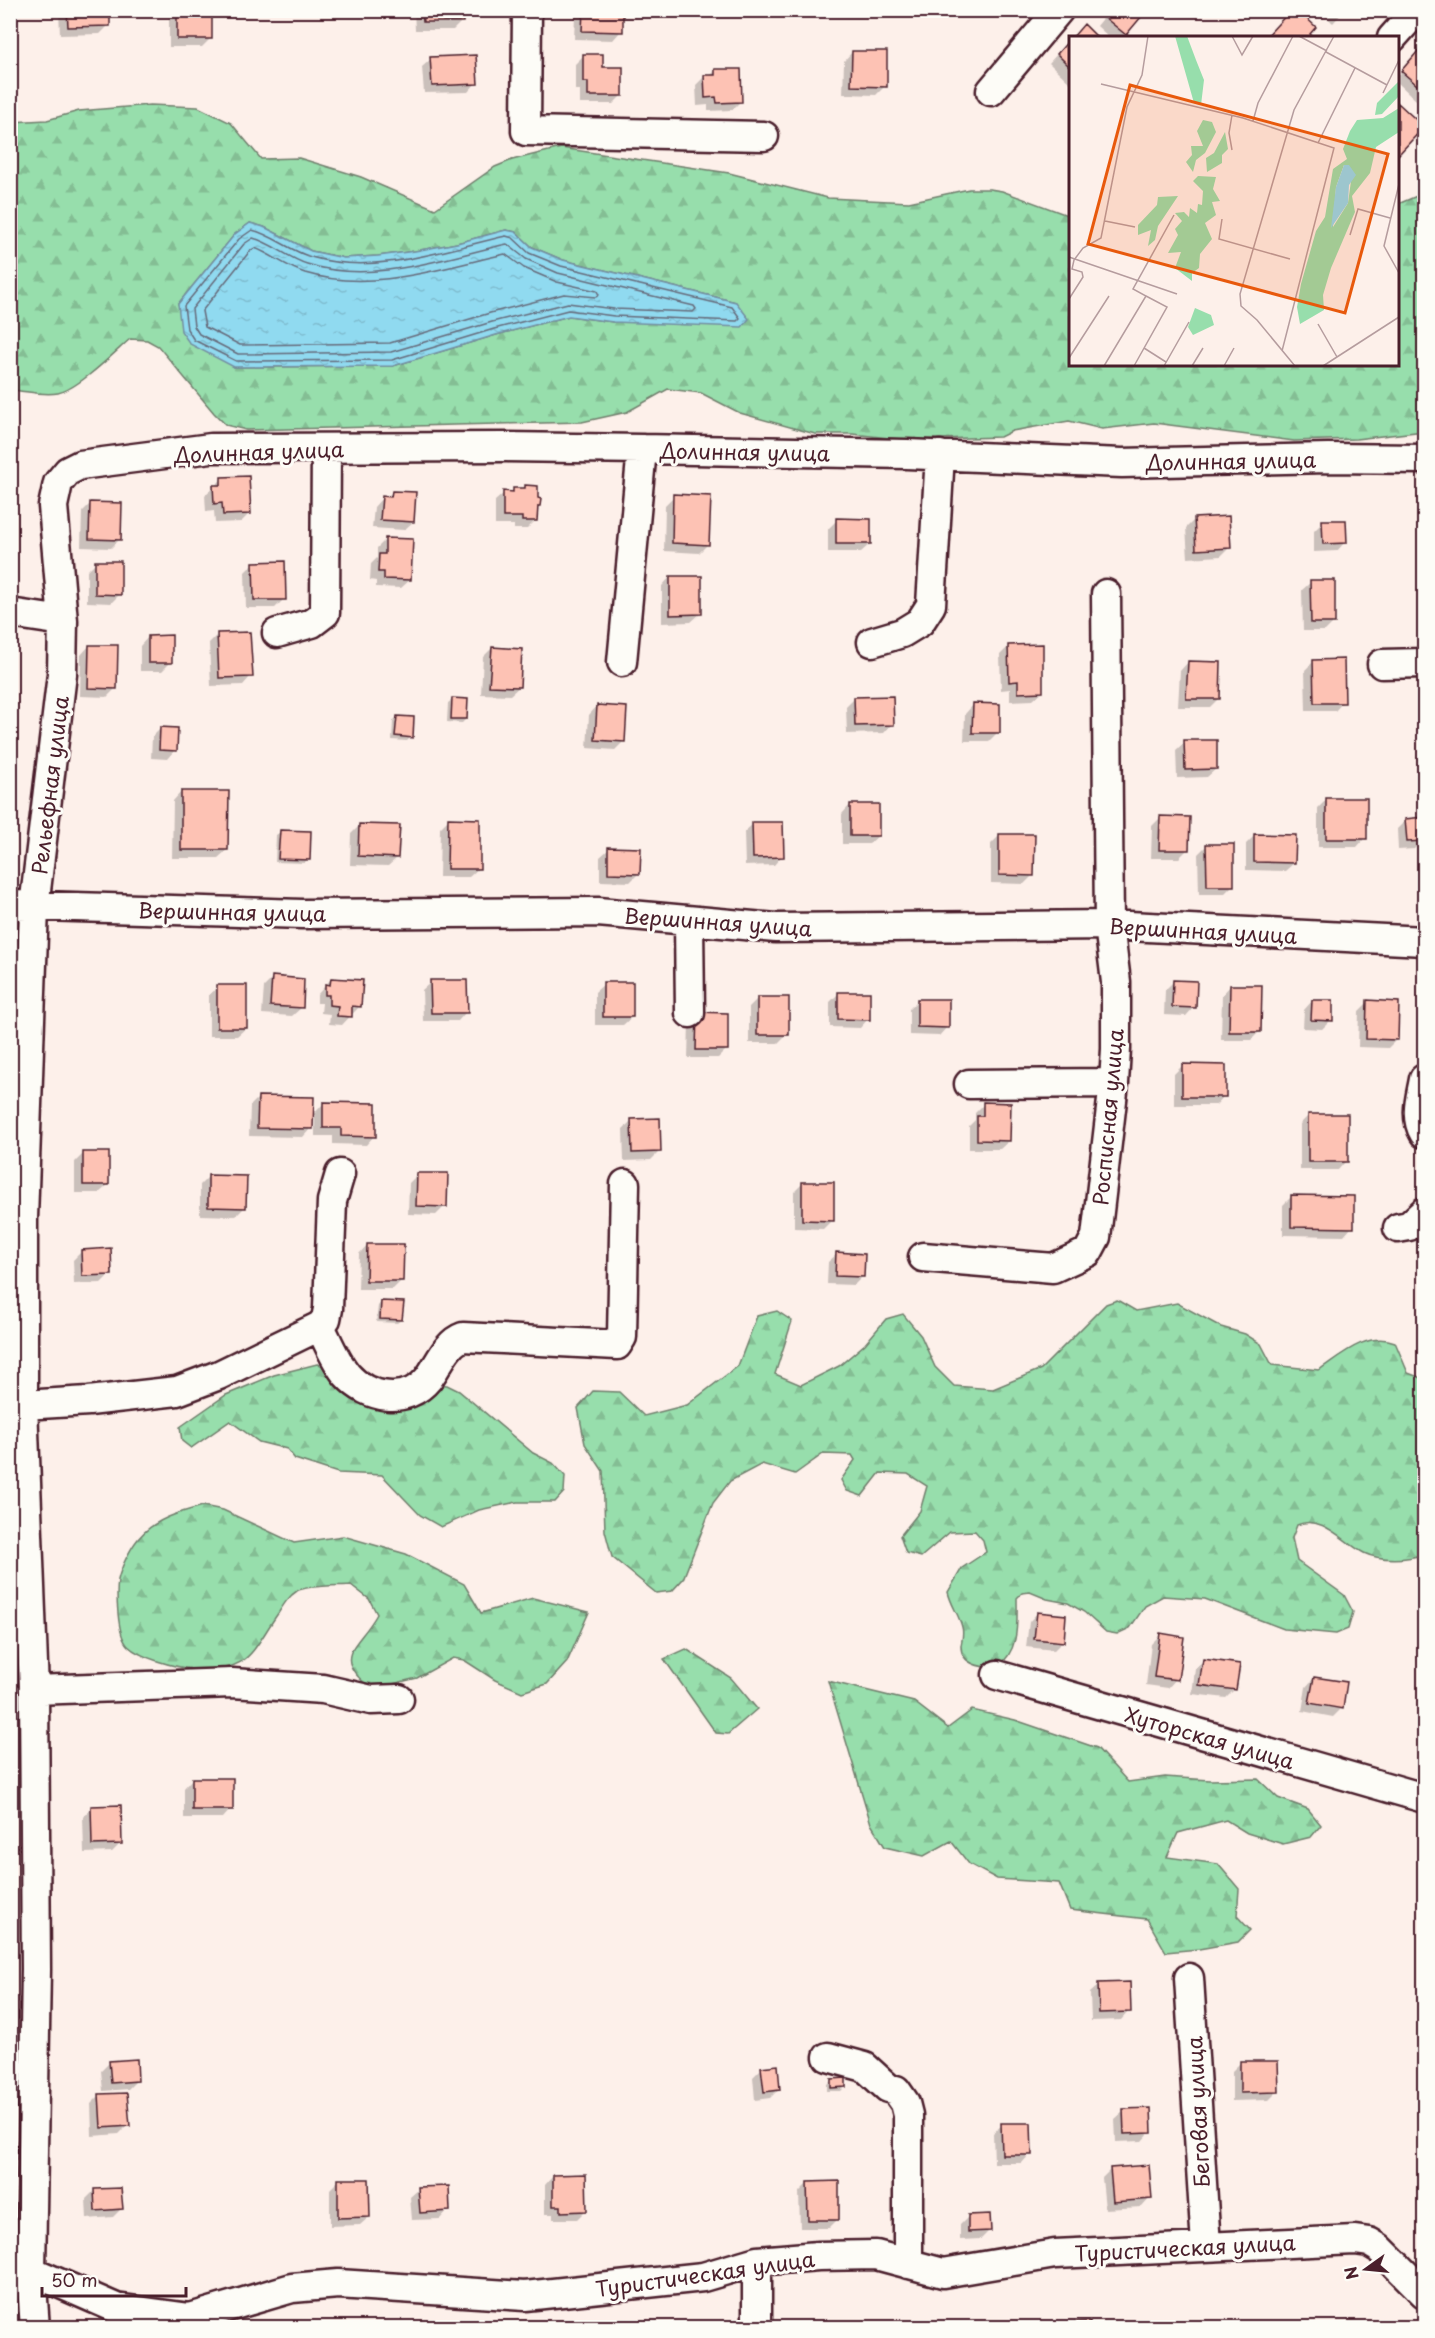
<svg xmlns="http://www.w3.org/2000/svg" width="1435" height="2338" font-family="'Playpen Sans',sans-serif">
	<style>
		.forest { fill: url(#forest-firs); stroke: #707e6c; stroke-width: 1.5; fill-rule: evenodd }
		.water { fill: url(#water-ripples); stroke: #748fa1; stroke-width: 1.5 }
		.shadow { fill: #0003 }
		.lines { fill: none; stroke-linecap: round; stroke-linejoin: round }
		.shore { stroke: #666a7a; stroke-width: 1.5 }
		.building { fill: #fdc2b4; stroke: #4a1f2b; stroke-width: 1.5 }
		.minor-casing { stroke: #4a1f2b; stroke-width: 33 }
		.minor { stroke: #fdfcf7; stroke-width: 28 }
		.labels { text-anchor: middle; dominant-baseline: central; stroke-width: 6; stroke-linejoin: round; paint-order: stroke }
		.street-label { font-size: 21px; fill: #4a1f2b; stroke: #fdfcf7 }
		.inset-road { fill: none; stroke: #b59c9e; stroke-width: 1.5 }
		.view { fill: #e8590c; fill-opacity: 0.15; stroke: #e8590c; stroke-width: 3 }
		.inset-edge { fill: none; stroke: #4a1f2b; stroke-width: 3 }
	</style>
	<defs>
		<pattern id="forest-firs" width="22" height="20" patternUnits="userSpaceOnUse" patternTransform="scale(1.5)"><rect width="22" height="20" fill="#97deac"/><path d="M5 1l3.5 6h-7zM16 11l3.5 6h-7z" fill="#84be94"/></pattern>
		<pattern id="water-ripples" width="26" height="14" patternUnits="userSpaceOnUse" patternTransform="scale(1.5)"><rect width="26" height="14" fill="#90daf0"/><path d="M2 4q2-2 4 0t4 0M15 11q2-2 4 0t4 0" fill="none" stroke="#7ebbce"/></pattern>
	</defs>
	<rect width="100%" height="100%" fill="#fdf0ea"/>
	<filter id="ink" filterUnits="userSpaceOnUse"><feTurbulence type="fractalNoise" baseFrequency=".0167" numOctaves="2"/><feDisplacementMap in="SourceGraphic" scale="12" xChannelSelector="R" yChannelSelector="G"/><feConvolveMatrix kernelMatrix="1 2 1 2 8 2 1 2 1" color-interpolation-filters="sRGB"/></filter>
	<g filter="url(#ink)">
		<!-- forest -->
		<path class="forest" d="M150,105L198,107L231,123L261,159L299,158L361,177L435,209L495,167L512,160L561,148L729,173L828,198L909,202L969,189H990L1002,191L1070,216V364H1398V204L1424,193V431L1356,439L1294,441L1154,423L1102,429L1069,421L1012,431L1000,437L909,440L852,434H815L740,413L701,393L668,389L627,412L582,422L246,430L226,425L214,413L158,346L147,340L130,339C114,353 78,389 58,393C43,396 26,391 11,390V122L47,120L79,111ZM250,223L264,227L311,251L344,258L378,256L415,251L457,243L506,230L516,232L532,247L563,260L736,302L613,322L569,316L496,335L393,366L234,367L178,304L235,234Z
			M1117,1300L1136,1311L1177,1303L1221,1327L1245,1334L1261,1344L1272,1365L1319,1370C1341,1355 1367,1331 1395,1342L1408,1373L1424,1379V1554C1408,1560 1380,1561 1364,1553C1343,1542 1322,1514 1297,1525L1292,1538L1297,1561L1344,1595L1353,1612L1348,1629L1336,1634L1284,1629L1205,1599L1163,1596L1145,1606L1130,1628L1117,1634L1106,1632L1084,1612L1068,1603L1047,1599L1030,1592L1022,1593L1017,1598C1017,1623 1020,1651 997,1667C982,1668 961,1665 961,1646C962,1639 964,1634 962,1627C959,1615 951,1605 948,1592L962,1568L986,1552L983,1540L975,1531L950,1532L921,1557L906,1553L900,1536L920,1511L927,1486L908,1474L880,1473L862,1496L847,1491L841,1480L855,1460L852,1455L823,1454L795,1474L762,1464L730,1481L713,1503L683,1579L672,1591L656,1593L612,1557L605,1531L603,1471L585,1444L578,1408L593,1391L619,1392L644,1416L687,1405L738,1366L757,1316L777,1311L792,1321L775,1374L801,1385L839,1366L865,1344L886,1319L903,1314L921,1336L935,1367L954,1386L993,1389L1041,1369L1106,1304Z
			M317,1364L331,1367L339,1378L447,1385L459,1391L533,1453L553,1463L565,1476L564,1492L555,1502H517L479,1510L441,1527L420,1515L382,1475L338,1473L295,1459L287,1449L259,1442L230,1421L191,1448L182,1441L180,1427L226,1395L274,1375Z
			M203,1506L223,1510L294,1543L343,1536L406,1554L464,1584L481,1613L533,1598L589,1612L567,1662L547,1684L522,1692L495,1680L464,1660L453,1658L417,1678L372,1689C328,1656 359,1647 377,1614L369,1599L351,1585C339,1586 306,1585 297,1591C289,1596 284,1604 279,1612C250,1653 251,1673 192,1669C175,1667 140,1658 128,1646C117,1636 116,1594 118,1580C121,1567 130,1549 138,1539C154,1519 180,1512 203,1506Z
			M686,1649L731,1678L757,1709L728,1734L716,1733L664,1659Z
			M828,1681L914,1702L948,1728L972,1710L1015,1720L1097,1748L1128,1782L1165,1777L1210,1780L1258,1779L1278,1798L1308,1809L1321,1825L1311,1837L1283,1844L1247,1833L1226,1820L1178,1833L1167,1857L1218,1864L1239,1889L1237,1916L1250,1930L1238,1942L1199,1949L1166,1952L1147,1919L1070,1910L1059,1883L997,1879L969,1864L951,1841L924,1856L885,1847L871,1824Z"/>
		<!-- water -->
		<path class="water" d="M250,223L264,227L311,251L344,258L378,256L415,251L457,243L506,230L516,232L532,247L563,260L736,302L749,319L742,327L613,322L569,316L496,335L393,366L234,367L190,344L181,331L178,304L235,234Z"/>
		<!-- shadow -->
		<path class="shadow" d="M59,10H108L109,25L100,34L60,35Z
			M172,10H211L210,39L202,47H169V13Z
			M414,10H461L462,21L453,30H415Z
			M580,10H622L621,31L613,40L574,39L575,15Z
			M1110,10L1125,34L1122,38H1110L1097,26Z
			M1319,10H1345L1333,23Z
			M1070,40V83L1049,63Z
			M1424,45V91L1416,100L1398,83V76Z
			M852,52L885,86L876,95L843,94L844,61Z
			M584,55L602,68L622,95L613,104H580V90H575V64Z
			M431,59L476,83L468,92L424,93L422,67Z
			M715,71L740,102L732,110L708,111V105L697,106L696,85L705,76H710Z
			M1398,105L1421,127L1398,153Z
			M222,479L250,513L241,522L215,523L214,511L206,512L205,495Z
			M526,487L539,506L536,508V520L527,529H514V525H495V501L504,493H510L514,489H523Z
			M392,492L413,522L404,530L372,528L374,507L382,498H387Z
			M674,496L708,544L699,553L664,551L665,505Z
			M90,504L120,539L111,548L81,547L82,512Z
			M1195,519L1229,548L1221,556L1188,558L1186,528Z
			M837,520L870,544L861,552H828V529Z
			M1323,522L1345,542L1337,551L1314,552V531Z
			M386,539L410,580L401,588L376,587V581L370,580L371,564L377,558V548Z
			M95,563L120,594L111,603L87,602V571Z
			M253,564L284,599L275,608H246L245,572Z
			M670,577L700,614L691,622L662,623V586Z
			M1311,582L1334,622L1325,631H1303L1302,590Z
			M217,635L251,676L243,685L211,686L209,643Z
			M148,637L171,662L162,671H140V646Z
			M89,646L116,688L107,697L80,696L81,655Z
			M1009,646L1042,692L1033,700L1010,701V689L1001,690L1000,655Z
			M492,648L519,687L510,695L481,694L483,657Z
			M1314,661L1343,702L1335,711H1306L1305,670Z
			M1188,662L1218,699L1210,707H1178L1180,671Z
			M854,699L892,724L884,733L847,734L846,707Z
			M452,700L466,719L462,723L447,722L448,703Z
			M973,705L998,732L989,741H964L965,714Z
			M597,706L624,741L615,750L587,748L589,715Z
			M397,717L411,737L407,741L392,740L393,721Z
			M161,728L175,750L167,759L151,758L152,737Z
			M1185,742L1216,769L1207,777L1177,778L1176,750Z
			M181,792L227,850L218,858H172L173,801Z
			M1327,799L1365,838L1357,847H1318V808Z
			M850,805L878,836L869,844H842V814Z
			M1160,818L1188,849L1179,858H1151L1152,826Z
			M448,820L478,869L469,877H439L440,828Z
			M1406,820L1423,840L1414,849L1398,850L1397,829Z
			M753,824L782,856L774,865L745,866L744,832Z
			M360,825L397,858L388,866L350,865L351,834Z
			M280,832L308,859L304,863L275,862L276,835Z
			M1000,835L1033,875L1024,884L991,883V844Z
			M1255,835L1294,863L1285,871L1246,870V844Z
			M1207,845L1233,885L1224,894H1199L1198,854Z
			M609,849L639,873L630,882L600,881V857Z
			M273,978L301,1008L292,1016L262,1014L264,987Z
			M331,979L360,1006L342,1025L329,1024L330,1014L321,1013L322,1003H317V995Z
			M431,982L466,1012L458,1021H423L422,990Z
			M1173,982L1194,1007L1186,1016L1164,1015L1165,990Z
			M604,984L632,1017L623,1025H595V992Z
			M1230,986L1260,1031L1251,1040H1221L1222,995Z
			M218,987L246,1028L237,1036H209V995Z
			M839,993L868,1019L860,1028L830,1027V1002Z
			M758,998L787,1034L778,1043H749V1007Z
			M918,1000L947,1027L939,1036L909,1035V1009Z
			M1312,1001L1331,1020L1322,1029L1303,1028L1304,1010Z
			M1368,1002L1396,1040L1388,1048L1358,1047L1359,1011Z
			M727,1014V1049L718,1058H688L689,1022Z
			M1183,1065L1224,1096L1216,1105H1174V1074Z
			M259,1097L311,1128L303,1137L249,1136L250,1106Z
			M323,1104L374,1136L366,1145L333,1144V1136H315V1115H313Z
			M984,1104L1009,1141L1000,1149H969V1126L975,1120V1113Z
			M1309,1115L1346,1161L1338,1170H1300V1124Z
			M632,1120L659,1152L651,1160L624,1161L623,1129Z
			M84,1153L108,1185L99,1193H75V1162Z
			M418,1174L445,1206L436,1215L408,1214L409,1183Z
			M209,1176L245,1207L236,1216L200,1215V1185Z
			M803,1183L832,1220L823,1229L794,1228V1192Z
			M1292,1196L1352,1227L1344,1236L1283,1235V1205Z
			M367,1245L402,1280L393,1289H358L359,1254Z
			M82,1251L110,1274L101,1283L74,1284L73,1260Z
			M837,1254L863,1276L854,1285L827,1284L828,1262Z
			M381,1302L401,1320L397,1323L376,1322L378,1306Z
			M1037,1613L1063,1641L1054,1650L1026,1647L1029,1622Z
			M1160,1635L1176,1679L1168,1688L1146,1685L1151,1644Z
			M1203,1661L1235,1689L1226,1698L1192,1694L1195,1669Z
			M1314,1678L1342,1708L1333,1717L1302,1711L1306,1687Z
			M192,1779L231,1809L223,1818H184V1788Z
			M91,1808L121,1843L112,1852L84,1853L83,1817Z
			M1099,1985L1129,2011L1121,2020L1091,2021L1090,1993Z
			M110,2062L137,2080L128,2089L103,2091L101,2071Z
			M1241,2062L1277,2092L1269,2100L1232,2101V2071Z
			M762,2068L779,2089L770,2098L755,2100L753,2077Z
			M831,2080L845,2087L841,2091H827V2084Z
			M99,2096L128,2125L119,2134L92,2136L91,2104Z
			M1124,2111L1150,2132L1142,2141L1116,2142L1115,2119Z
			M1002,2125L1030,2154L1022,2163H994L993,2133Z
			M1111,2169L1150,2198L1142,2207L1105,2209L1102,2178Z
			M553,2176L586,2210L577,2219H553V2214H545V2185Z
			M338,2181L369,2217L360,2225L330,2226V2189Z
			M808,2183L838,2219L829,2228H800L799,2192Z
			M419,2189L448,2210L440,2219L412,2220L410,2197Z
			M94,2191L121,2209L113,2217L87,2219L86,2199Z
			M969,2216L990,2230L981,2239L960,2240V2225Z"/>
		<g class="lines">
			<!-- shore -->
			<path class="shore" d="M252,230C273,235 290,251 311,257C376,276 443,250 506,236L513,238L529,253L561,266L732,307L740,318L737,321L614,316L568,310L494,329L392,360L236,361L194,340L187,329L184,306L239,239Z
				M253,238C272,243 288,258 307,264C372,285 443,258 507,244L526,259L558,273L694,306L696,309L693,312L614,309L568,303L492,322L391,352L238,354L199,334L194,326L192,309L244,244Z
				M255,248C272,255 287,267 305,273C371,293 441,268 505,254L524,268L557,282L597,291L599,295L596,297L564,294L490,313L390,343L240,345L205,327L202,311L250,251Z"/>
		</g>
		<!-- building -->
		<path class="building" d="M67,10H110V26L68,27Z
			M177,10H212V39H177Z
			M422,10H463V22H423Z
			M583,10H623V32L582,31Z
			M1110,10H1147L1126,35L1104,17Z
			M1291,10H1298L1316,27L1310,34L1314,38H1265Z
			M1084,24L1098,38H1072Z
			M1070,39V67L1057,54Z
			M1424,44V91L1401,71Z
			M852,51H887V87L851,86Z
			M583,54H603V67H623V96H588V82H583Z
			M476,55L478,84L432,86L430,57Z
			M715,69H741L742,102L717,103L716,97L705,98L704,75H715Z
			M1398,103L1424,127L1398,155Z
			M249,476L251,514L223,515L222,503L214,504L213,485H221V477Z
			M525,485L538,486V498L541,499L540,506H538L537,521H522V517H503V491L513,492V488H525Z
			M392,491L416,492L414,522L380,520L382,496L391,497Z
			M673,494L711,496L709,545L672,543Z
			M90,502L122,503L121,540L89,539Z
			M1229,516L1231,548L1196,550L1194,518Z
			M836,518L871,519V544H836Z
			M1322,520H1346L1347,543L1323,544Z
			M385,538L413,539L411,580L384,579V572H378L379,554H385Z
			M95,561H121V595L95,594Z
			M285,561L286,600H254L253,562Z
			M670,576H702V614L670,615Z
			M1310,580H1335V623H1311Z
			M250,632L253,677L219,678L217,633Z
			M172,635V663H148V636Z
			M1043,644V692L1018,693V681L1009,682L1008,645Z
			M89,645H118L117,689L88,688Z
			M492,647L522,649L520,687L489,686Z
			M1344,659L1345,703H1314L1313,660Z
			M1188,661L1221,662L1220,699H1186Z
			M893,696L894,725L855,726L854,697Z
			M452,698L468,699L467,719H451Z
			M973,703L1000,704V733H972Z
			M597,705L627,707L625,742L595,740Z
			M397,716L414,717L413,738L395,736Z
			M160,727L178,728L177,751L159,750Z
			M1184,740H1217V769L1185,770Z
			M181,791H229L228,850H181Z
			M1326,798H1367V839H1326Z
			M850,804H879V836H850Z
			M1160,816L1190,817L1189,850H1159Z
			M1423,817L1424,841L1407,842L1405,819Z
			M448,818L480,819V869H447Z
			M752,822H783L784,857L753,858Z
			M359,824L400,825L398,858L358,856Z
			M280,830L311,831L310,860L278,859Z
			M999,834H1035L1034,876L999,875Z
			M1254,834L1296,835L1295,863L1254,862Z
			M1206,844H1234V886H1207Z
			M608,847L641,848L640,874L608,873Z
			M272,976L304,979L303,1008L270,1006Z
			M331,978L363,980L361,1007L352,1006V1017L337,1016L338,1006L329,1005V995H325V984L330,985Z
			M430,980H467L468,1013H431Z
			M1173,980L1197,981L1196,1008L1172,1007Z
			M603,982H633V1017H603Z
			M217,985H247V1028H217Z
			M1230,985H1262L1261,1032H1229Z
			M838,992H870V1020L838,1019Z
			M757,997H789V1035H757Z
			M917,999H949V1028L917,1027Z
			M1312,1000H1333V1021L1311,1020Z
			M1367,1000L1399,1002L1398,1040L1366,1039Z
			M697,1012L728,1013V1050H696Z
			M1182,1064L1226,1065V1097H1182Z
			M258,1096L314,1097L313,1129L257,1128Z
			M323,1102L376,1103V1137L341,1136V1128H323Z
			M983,1102L1011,1103L1010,1141L977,1140V1116H983Z
			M1308,1114H1348V1162H1308Z
			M660,1118L661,1152L632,1153L631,1119Z
			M83,1152H109V1185H83Z
			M417,1173H448L447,1207L416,1206Z
			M208,1175L247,1176L246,1208L208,1207Z
			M802,1182H834V1221L802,1220Z
			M1291,1195L1354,1196V1228L1291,1227Z
			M367,1244H404L403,1281H366Z
			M111,1248L112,1275L82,1276L81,1250Z
			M836,1252L865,1254L864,1277L835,1276Z
			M381,1301L404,1302L402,1320L380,1319Z
			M1037,1612L1066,1615L1064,1642L1034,1639Z
			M1160,1633L1184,1637L1178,1680L1154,1677Z
			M1203,1659L1240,1664L1236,1690L1199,1685Z
			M1314,1677L1347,1682L1343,1709L1309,1703Z
			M192,1778H233V1810H192Z
			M121,1805L122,1844L92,1845L91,1806Z
			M1130,1982L1131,2012L1099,2013L1098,1983Z
			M137,2059L138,2081L111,2083L109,2061Z
			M1240,2061H1278L1279,2092L1240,2093Z
			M778,2065L780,2090L764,2092L761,2067Z
			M846,2078V2087L831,2088V2079Z
			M127,2093L130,2126L101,2128L99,2094Z
			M1151,2108L1152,2133L1124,2134L1123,2109Z
			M1001,2123H1031L1032,2155H1002Z
			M1149,2165L1152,2199L1113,2202L1110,2168Z
			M586,2174L587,2211L561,2212V2206H553V2175Z
			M338,2179H369L370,2217L338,2218Z
			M839,2181V2220H808L807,2182Z
			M449,2186L450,2211L420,2213L418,2187Z
			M121,2188L123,2209L95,2211L94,2189Z
			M990,2214L991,2231L968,2232V2215Z
			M1090,2321V2328H1061V2323Z"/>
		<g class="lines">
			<!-- minor casing -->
			<g class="minor-casing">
				<path id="minor" d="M527,10L526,131L764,136
					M1392,38L1417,10
					M991,91L1059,10
					M10,613L63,621
					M277,633L312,623L325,613L326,448
					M872,642L902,633L920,622L931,605L940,455
					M622,662L642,449
					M1382,664L1424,663
					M10,905L302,914L598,912L776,928L1109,925L1424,941
					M689,921L690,1013
					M1424,1079C1421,1097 1414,1116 1424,1133
					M969,1084L1114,1083
					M1398,1228L1409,1226L1424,1212
					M923,1257L1053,1268L1088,1252L1096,1237L1114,1083L1116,1049V982L1109,925L1106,594
					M320,1326C328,1342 335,1361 347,1375C368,1399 407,1405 428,1379C439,1365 446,1343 463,1337L617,1345L622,1337L625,1184
					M23,1405L89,1401L177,1391L219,1375L320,1326L326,1319L328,1309L332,1201L340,1174
					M997,1675L1424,1798
					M34,1690L232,1683L323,1689L371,1700L399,1699
					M1189,1978L1206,2246
					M828,2057L865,2067L888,2088L896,2090L905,2103L908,2115V2264
					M10,2270L31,2271L116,2308L190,2318L292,2288L338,2284L525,2296L703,2277L757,2261L818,2256L876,2255L943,2273L1055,2254L1355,2240L1369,2242L1379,2248L1424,2293
					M35,2328L31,2271L36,1969L34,1690L23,1405V1218L34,907L62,674L63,621L53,506L58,483L68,471L80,465L211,448L506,447L642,449L907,454L1122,463L1328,458L1424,459
					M757,2328V2261"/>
			</g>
			<!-- minor -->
			<use href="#minor" class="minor"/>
		</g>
	</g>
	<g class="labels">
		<!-- street labels -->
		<g class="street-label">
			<text transform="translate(259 451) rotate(-2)">Долинная улица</text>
			<text transform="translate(745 451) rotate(1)">Долинная улица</text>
			<text transform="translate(1231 460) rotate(-1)">Долинная улица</text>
			<text transform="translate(49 785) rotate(-83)">Рельефная улица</text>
			<text transform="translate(232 911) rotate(1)">Вершинная улица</text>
			<text transform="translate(718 921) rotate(4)">Вершинная улица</text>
			<text transform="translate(1203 930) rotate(3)">Вершинная улица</text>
			<text transform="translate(1107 1117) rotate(-85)">Росписная улица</text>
			<text transform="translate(1210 1737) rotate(16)">Хуторская улица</text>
			<text transform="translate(1197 2112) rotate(-93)">Беговая улица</text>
			<text transform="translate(1185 2247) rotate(-3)">Туристическая улица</text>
			<text transform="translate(705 2273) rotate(-8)">Туристическая улица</text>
		</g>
	</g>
	<!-- overview -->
	<g transform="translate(1069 36)">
		<rect width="330" height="330" fill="#fdf0ea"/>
		<path d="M106,0H118L127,24L135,44L132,69L125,67ZM330,45V60L313,78L306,79L308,67ZM330,72V96L307,111L301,137L283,160L286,176L262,232L254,259L255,274L231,288L228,271L232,248L247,195L256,181L264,133L278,123L274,113L281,95L288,84L314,82ZM275,129L282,145L279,167L264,191L267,151ZM134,84L143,86L147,96L136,117L127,124L124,136L117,126L123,119L122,110H134L128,95ZM156,96L159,113L153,119V127L138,136L137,122L145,117ZM129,140L147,141L144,153L151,165L143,166L147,179L136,187L143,203L131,218L130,232L123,237V245L106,232L112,216L99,217L109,199L106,193L113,185L106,177L115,176L120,181L121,172L128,177L129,168L133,169L134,155L124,145ZM109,160L89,190L86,204L79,210L82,194L69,199V189L88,169L89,161ZM126,272L142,279L145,289L124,299L119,291Z" fill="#97deac" fill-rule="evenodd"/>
		<path d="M275,129H280L287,139L280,149L279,167L262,192L267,151Z" fill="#90daf0"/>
		<path class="inset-road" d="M163,0L173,19L184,0M230,0L258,15M257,16L318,49M32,48L174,82L265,112L213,315M314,57L330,24M184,85L189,67L224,0M249,107L286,32M163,114L160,97L163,79M330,148L315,210L330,237M153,183L150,203L221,223M36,185L66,191M281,199L289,173L321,182M0,221L108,258M0,263L14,241L13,236L3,233L5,224L14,212L32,202L58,71L73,39L79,0M249,288L268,321M75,312L97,326M0,322L40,260M35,330L77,260L64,253L105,179M65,330L98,271L77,260M95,330L120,286M123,330L134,312M155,330L165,312M226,330L188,284L172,270L171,258L225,74L265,0M254,330L330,281"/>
		<path class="view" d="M61,49L319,118L276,277L19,208Z"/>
		<rect width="330" height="330" class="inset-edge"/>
	</g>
	<!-- margin -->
	<rect width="1435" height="2338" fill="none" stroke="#fdfcf7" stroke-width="36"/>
	<rect x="18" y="18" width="1399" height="2302" fill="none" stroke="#4a1f2b" stroke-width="2" filter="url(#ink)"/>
	<!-- north arrow -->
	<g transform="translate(1366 2269) rotate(255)" stroke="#fdfcf7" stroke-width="4.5" paint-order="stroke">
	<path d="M0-4.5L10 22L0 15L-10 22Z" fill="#4a1f2b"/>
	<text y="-9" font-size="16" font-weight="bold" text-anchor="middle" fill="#4a1f2b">N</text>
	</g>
	<!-- scale -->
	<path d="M42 2287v9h144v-9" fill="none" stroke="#4a1f2b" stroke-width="3"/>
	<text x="51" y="2287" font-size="18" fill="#4a1f2b" stroke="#fdfcf7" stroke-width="4.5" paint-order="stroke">50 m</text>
</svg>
